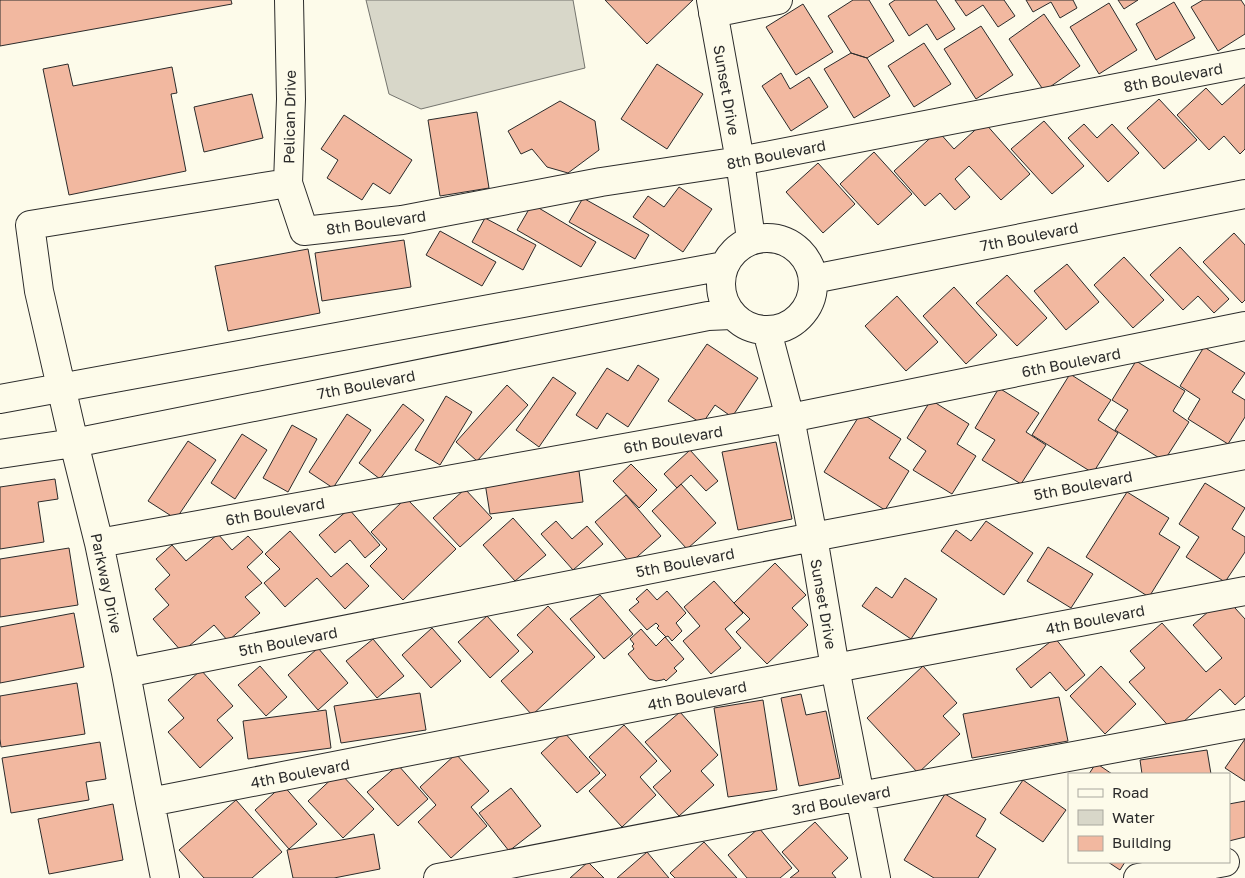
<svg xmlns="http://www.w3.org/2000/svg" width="1245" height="878" font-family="'Golos Text',sans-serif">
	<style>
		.water { fill: #d8d7c9; stroke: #74746e }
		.building { fill: #f2b8a0; stroke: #2b2b2b }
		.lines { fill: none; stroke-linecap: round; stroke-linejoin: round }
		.minor-casing { stroke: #2b2b2b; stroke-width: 30 }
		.minor { stroke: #fdfbea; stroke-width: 28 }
		.labels { text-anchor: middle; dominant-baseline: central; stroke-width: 4; stroke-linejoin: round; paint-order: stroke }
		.street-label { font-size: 15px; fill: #2b2b2b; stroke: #fdfbea }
	</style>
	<rect width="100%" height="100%" fill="#fdfbea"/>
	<!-- water -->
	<path class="water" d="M366,0H573L585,68L421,109L389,94Z"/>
	<!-- building -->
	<path class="building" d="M0,0H231L232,4L0,46Z
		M605,0H693L647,44Z
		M853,0H869L894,41L867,58L851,53L828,16Z
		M895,0H936L955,29L937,40L927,24L909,36L889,4Z
		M955,0H1004L1015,16L998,27L983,5L966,16Z
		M1026,0H1073L1077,8L1060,18L1051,2L1033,12Z
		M1118,0H1138L1124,9Z
		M1203,0H1241L1245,6V34L1218,51L1191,7Z
		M1174,2L1195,38L1156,60L1136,24Z
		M1109,3L1137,50L1099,74L1070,27Z
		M803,4L833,52L796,75L766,27Z
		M1044,14L1080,66L1044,91L1009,39Z
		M981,26L1013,75L976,99L944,49Z
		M924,43L951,84L914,107L888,66Z
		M851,53L867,58L890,96L854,118L824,69Z
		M68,64L73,86L172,67L177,93L171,94L186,171L69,195L43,69Z
		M657,64L703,94L667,149L621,119Z
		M781,73L790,89L809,77L828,107L791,131L762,86Z
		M1245,84V149L1240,154L1224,136L1209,150L1177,115L1206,88L1222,105Z
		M252,94L263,138L204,152L194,107Z
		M1159,99L1197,140L1164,169L1127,128Z
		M560,101L595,121L599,150L568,173L547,167L532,149L521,154L508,131Z
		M477,112L489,188L440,196L428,120Z
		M344,115L412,160L390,194L373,183L362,200L327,178L338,160L321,149Z
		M1044,121L1084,166L1052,194L1011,149Z
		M984,122L1030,174L1001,200L969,166L955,179L970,197L955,210L940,193L925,206L894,171L938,131L954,149Z
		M1084,124L1097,138L1112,124L1139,153L1108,182L1068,138Z
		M874,152L912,194L878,225L840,184Z
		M818,163L855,204L823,233L786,192Z
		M679,187L712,209L683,252L633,217L648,196L664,207Z
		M583,198L649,235L635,259L569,222Z
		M532,204L596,242L581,267L517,230Z
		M485,218L536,245L523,270L472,242Z
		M440,231L496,262L482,286L426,255Z
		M1234,233L1245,245V300L1242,303L1203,262Z
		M404,240L411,287L322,301L315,253Z
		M1180,247L1229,299L1214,313L1198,296L1183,310L1150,275Z
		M308,249L320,313L228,331L215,266Z
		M1124,257L1164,300L1133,328L1094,285Z
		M1067,264L1099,302L1066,330L1034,291Z
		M1007,275L1047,318L1017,346L976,303Z
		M954,287L997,335L966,364L923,316Z
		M897,296L938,342L906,371L865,326Z
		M707,344L758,378L732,417L715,405L702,424L668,401Z
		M1204,347L1245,373L1232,392L1245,400V417L1228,444L1188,419L1200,399L1180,386Z
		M1136,361L1185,391L1173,411L1189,422L1164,461L1115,430L1128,410L1112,400Z
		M638,365L659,379L628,427L607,413L597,429L576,415L607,368L628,381Z
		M1070,374L1111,400L1098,420L1118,433L1093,473L1032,435Z
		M553,377L576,393L539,447L516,430Z
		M507,385L528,405L477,461L456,442Z
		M999,388L1039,413L1026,432L1046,445L1021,484L982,460L995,440L975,428Z
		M446,396L472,412L440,465L415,450Z
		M931,400L969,424L957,444L976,456L952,494L913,470L926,451L907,438Z
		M403,404L424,420L380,479L359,463Z
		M861,413L901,439L889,458L909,471L885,510L824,472Z
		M347,414L371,430L333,488L309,472Z
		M292,425L317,439L288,492L263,478Z
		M242,434L267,450L235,499L211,483Z
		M188,441L216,460L176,519L148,501Z
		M776,442L792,519L738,530L722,452Z
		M690,450L718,481L706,491L691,475L677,488L664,474Z
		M631,464L657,490L639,508L613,481Z
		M579,471L583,502L490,514L485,483Z
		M55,479L58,499L38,502L44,542L0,549V487Z
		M1205,483L1245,508L1232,529L1245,537V552L1225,582L1186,557L1199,537L1179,524Z
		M681,484L716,523L687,549L652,511Z
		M465,489L492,518L460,547L433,518Z
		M1127,492L1169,518L1159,534L1180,547L1149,597L1086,557Z
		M626,495L661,536L630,563L595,522Z
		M406,498L456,549L403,600L370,566L387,549L371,532Z
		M349,509L380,545L365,558L350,540L335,553L319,535Z
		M513,518L546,555L515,581L483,545Z
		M556,521L572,539L587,526L603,544L573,570L541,534Z
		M986,521L1033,553L1004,595L941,551L956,530L971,541Z
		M290,531L331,577L347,563L369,586L345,609L317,578L285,607L264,583L280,569L265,554Z
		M218,534L232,550L248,536L263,552L247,567L262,583L245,597L260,613L228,641L214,625L182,652L153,619L169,605L155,589L170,575L156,559L172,545L186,561Z
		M1048,547L1093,574L1071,608L1027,581Z
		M69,548L78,605L0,617V559Z
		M775,563L806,595L792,608L808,625L767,664L736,632L750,619L734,603Z
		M905,578L937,599L911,639L862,606L876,587L892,598Z
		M714,581L743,613L725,629L741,648L711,674L683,641L700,626L684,607Z
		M647,589L657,600L667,591L686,613L676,623L682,631L672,641L668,636L666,637L657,628L659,626L656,623L647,630L629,610L639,602L636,599Z
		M600,595L633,634L604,659L570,619Z
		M1225,597L1245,619V696L1235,705L1220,689L1173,731L1129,682L1145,668L1130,651L1162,623L1206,672L1222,658L1193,625Z
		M548,606L595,657L532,715L501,681L533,652L517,635Z
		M74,613L84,667L0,683V627Z
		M487,616L519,651L490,678L458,642Z
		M432,628L461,661L431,688L402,655Z
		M641,629L656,646L665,637L684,659L674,668L677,671L666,681L664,679L662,680L656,681L649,679L628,654L634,649L632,646L634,644L630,639Z
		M1055,638L1085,675L1066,691L1050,672L1031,688L1016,669Z
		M373,639L404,676L377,698L346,661Z
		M318,648L348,683L318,710L288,675Z
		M260,666L287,697L266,716L238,685Z
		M923,666L957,703L943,716L960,734L918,773L867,718Z
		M1101,666L1136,704L1105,734L1070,696Z
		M201,670L233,706L217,720L233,738L200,768L168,732L184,718L168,700Z
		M77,683L85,734L1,747L0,739V696Z
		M420,693L426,730L341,743L334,706Z
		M801,694L806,715L826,711L840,778L799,786L781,698Z
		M1059,697L1068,741L972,758L963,714Z
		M763,700L777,790L728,797L714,708Z
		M326,710L331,748L248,759L243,721Z
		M680,712L718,755L701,771L714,785L679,816L653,787L671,771L645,742Z
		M624,725L657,761L640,777L656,795L622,827L589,791L606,775L589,757Z
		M564,732L600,773L577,793L541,753Z
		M1245,739V781L1225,768Z
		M100,742L106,779L86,782L89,800L11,813L2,758Z
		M1207,750L1211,774H1142L1140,760Z
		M456,754L489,791L471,807L487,826L451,858L418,822L436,805L420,787Z
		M1096,763L1112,774H1089Z
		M398,765L428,799L398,826L367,792Z
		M339,772L374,809L343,838L308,801Z
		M1023,780L1066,810L1043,842L1000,813Z
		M283,785L317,824L289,849L255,810Z
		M511,788L541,826L509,851L479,813Z
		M945,794L986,819L976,836L996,849L978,878H934L904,860Z
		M236,800L282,852L252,878H204L179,850Z
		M1245,801V837L1229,841V804Z
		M113,804L123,860L49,874L38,819Z
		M815,822L848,858L832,873L836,878H790L799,871L782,852Z
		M759,828L792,868L780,878H747L728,855Z
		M374,834L380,869L334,878H293L287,850Z
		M704,842L737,878H675L670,873Z
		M647,852L669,878H617Z
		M588,862L604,878H570Z
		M1108,862H1125L1120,870Z"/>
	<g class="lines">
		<!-- minor casing -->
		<g class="minor-casing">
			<path id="minor" d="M289,0L291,99L288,183L304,231L402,220L601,182L740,161L1245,63
				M711,0L740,161L751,239
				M713,13L778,0
				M721 284a46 46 0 1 1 92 0a46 46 0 1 1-92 0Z
				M813,279L1245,194
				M767,331L790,418L813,537L835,668L876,878
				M0,399L724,266
				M0,454L74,443L708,316L732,315
				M99,543L790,418L1245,326
				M126,673L813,537L1245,455
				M150,802L835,668L1245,591
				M165,878L150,802L126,673L99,543L74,443L39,291L30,225L288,183
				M438,878L860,796L1245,724
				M1138,878L1225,862"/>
		</g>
		<!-- minor -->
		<use href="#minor" class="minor"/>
	</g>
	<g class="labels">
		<!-- street labels -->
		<g class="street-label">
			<text transform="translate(1173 77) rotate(-11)">8th Boulevard</text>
			<text transform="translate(727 90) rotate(80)">Sunset Drive</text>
			<text transform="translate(289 117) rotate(-89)">Pelican Drive</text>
			<text transform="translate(776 154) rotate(-11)">8th Boulevard</text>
			<text transform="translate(376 222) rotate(-8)">8th Boulevard</text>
			<text transform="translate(1029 236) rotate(-11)">7th Boulevard</text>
			<text transform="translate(1071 362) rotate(-11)">6th Boulevard</text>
			<text transform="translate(366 384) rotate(-11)">7th Boulevard</text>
			<text transform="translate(673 439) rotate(-10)">6th Boulevard</text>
			<text transform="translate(1083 485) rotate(-11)">5th Boulevard</text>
			<text transform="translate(275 511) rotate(-10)">6th Boulevard</text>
			<text transform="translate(685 562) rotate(-11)">5th Boulevard</text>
			<text transform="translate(107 583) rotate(78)">Parkway Drive</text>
			<text transform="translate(824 604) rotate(80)">Sunset Drive</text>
			<text transform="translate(1095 619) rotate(-11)">4th Boulevard</text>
			<text transform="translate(288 641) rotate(-11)">5th Boulevard</text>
			<text transform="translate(697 695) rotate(-11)">4th Boulevard</text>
			<text transform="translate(300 773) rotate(-11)">4th Boulevard</text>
			<text transform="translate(841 800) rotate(-11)">3rd Boulevard</text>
		</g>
	</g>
	<!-- legend -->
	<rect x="1068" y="773" width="162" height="90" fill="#fdfbea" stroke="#a9a89e"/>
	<rect x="1078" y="789" width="25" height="8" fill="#fdfbea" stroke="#a9a89e"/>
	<text x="1112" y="798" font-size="15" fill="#2b2b2b">Road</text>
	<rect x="1078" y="810" width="25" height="15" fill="#d8d7c9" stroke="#a9a89e"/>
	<text x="1112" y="823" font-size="15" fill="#2b2b2b">Water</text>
	<rect x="1078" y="836" width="25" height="15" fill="#f2b8a0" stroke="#a9a89e"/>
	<text x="1112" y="848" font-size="15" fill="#2b2b2b">Building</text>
</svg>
